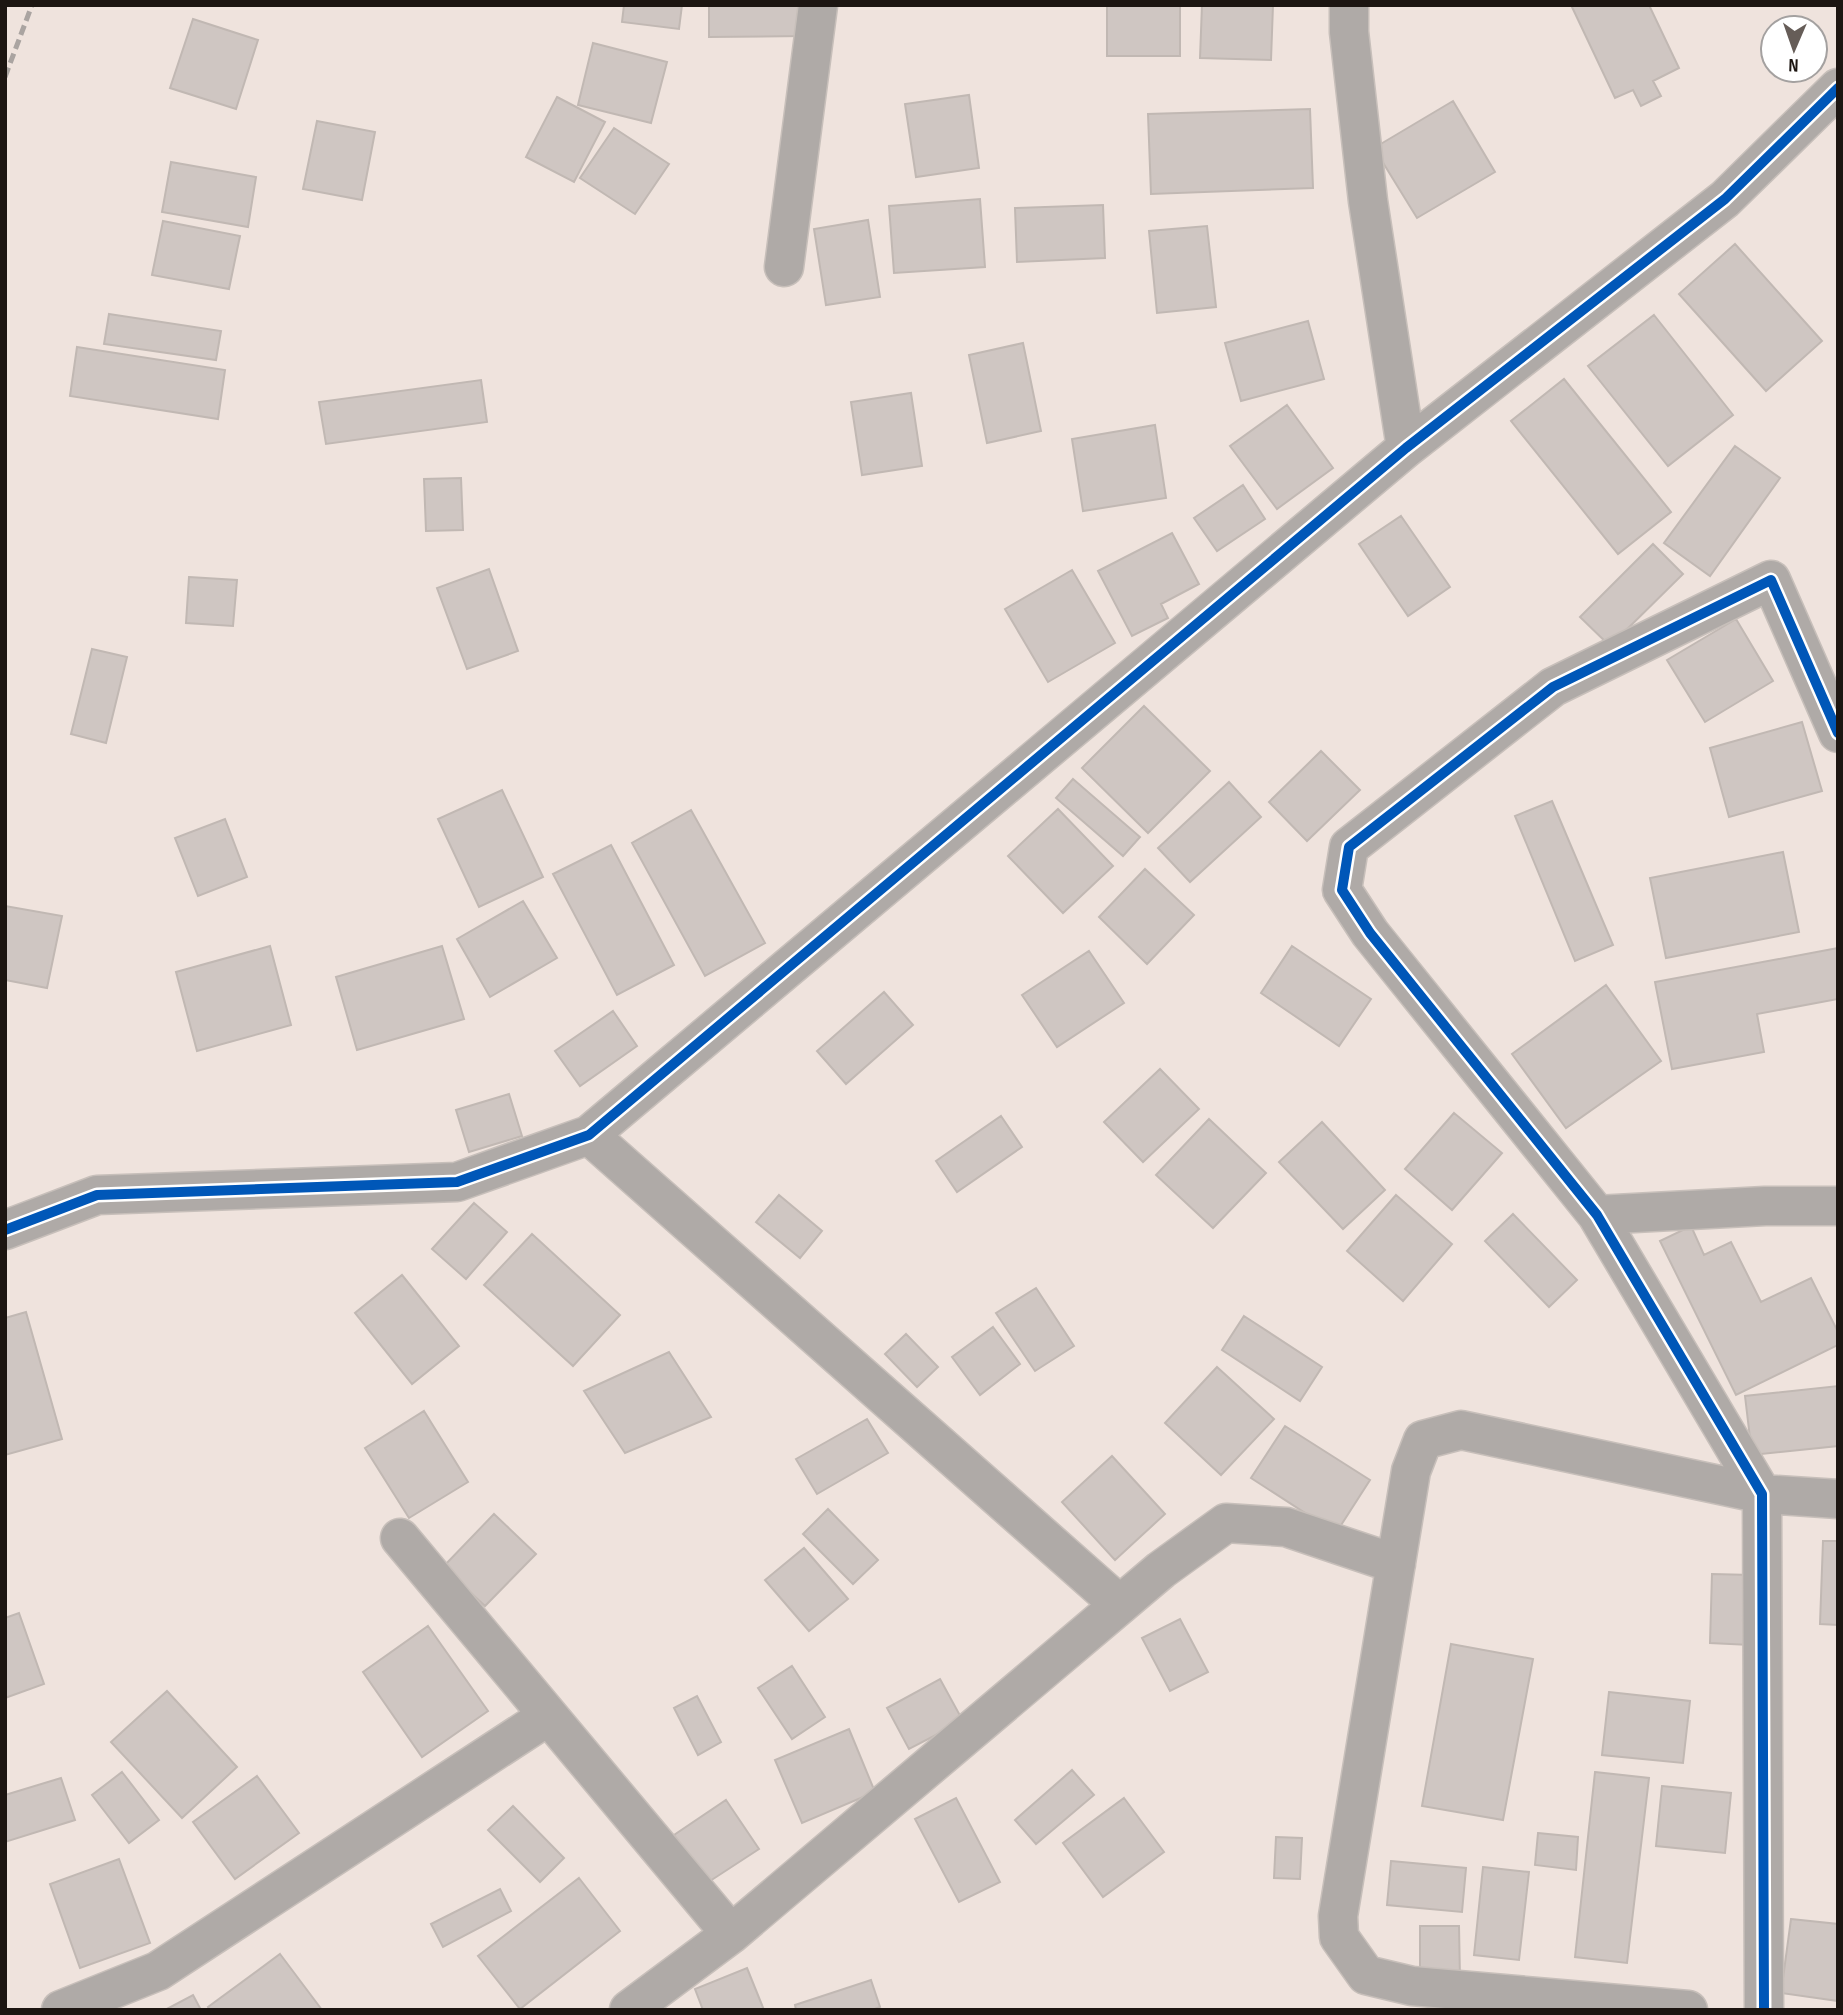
<svg xmlns="http://www.w3.org/2000/svg" width="1843" height="2015" font-family="'Sofia Sans Condensed',sans-serif">
	<style>
		.building { fill: #cfc6c2; stroke: #c1b8b3; stroke-width: 2 }
		.lines { fill: none; stroke-linecap: round; stroke-linejoin: round }
		.minor-casing { stroke: #c7bfba; stroke-width: 41 }
		.minor { stroke: #afaaa7; stroke-width: 38 }
		.rail { stroke: #aaa4a1; stroke-width: 5; stroke-dasharray: 10 5; stroke-linecap: butt }
		.cycleway-casing { stroke: #fff; stroke-width: 15 }
		.cycleway { stroke: #0057b8; stroke-width: 10 }
	</style>
	<rect width="100%" height="100%" fill="#efe3dd"/>
	<!-- building -->
	<path class="building" d="M624,5H682L679,29L622,22Z
		M709,5H804V36L709,37Z
		M1107,5H1180V56H1107Z
		M1202,5H1273L1271,60L1200,58Z
		M1575,5H1649L1679,68L1653,81L1661,96L1641,106L1633,90L1615,98L1572,7Z
		M193,19L258,40L236,109L170,88Z
		M593,43L667,62L651,123L578,105Z
		M969,95L979,168L916,177L905,104Z
		M557,97L605,122L574,182L526,157Z
		M1453,101L1495,172L1417,218L1374,148Z
		M1310,109L1313,188L1151,194L1148,114Z
		M317,121L375,132L362,200L303,189Z
		M614,128L669,164L635,214L580,178Z
		M171,162L256,177L248,227L162,212Z
		M980,199L985,267L894,273L889,206Z
		M1103,205L1105,258L1017,262L1015,208Z
		M868,220L880,297L826,305L814,229Z
		M163,221L240,236L229,289L152,275Z
		M1207,226L1216,307L1157,313L1149,231Z
		M1735,244L1822,341L1766,391L1679,294Z
		M109,314L221,331L216,360L104,344Z
		M1654,315L1733,415L1668,466L1588,366Z
		M1308,321L1324,379L1241,401L1225,343Z
		M1023,343L1041,431L987,443L969,355Z
		M77,347L225,370L218,419L70,396Z
		M1564,379L1671,512L1618,554L1511,421Z
		M481,380L487,422L326,444L319,402Z
		M911,393L922,466L862,475L851,402Z
		M1287,405L1333,468L1277,509L1230,446Z
		M1155,425L1166,498L1083,511L1072,439Z
		M1735,446L1780,478L1710,576L1664,543Z
		M461,478L463,530L426,531L424,479Z
		M1243,485L1265,519L1217,551L1194,518Z
		M1401,516L1450,587L1408,616L1359,544Z
		M1172,533L1199,584L1161,604L1168,618L1132,636L1098,571Z
		M1653,544L1683,574L1610,646L1580,617Z
		M489,569L518,651L467,669L437,588Z
		M1072,570L1115,643L1048,682L1005,609Z
		M189,577L237,580L233,626L186,623Z
		M1736,619L1773,681L1705,722L1667,660Z
		M92,649L127,657L106,743L71,734Z
		M1144,706L1210,771L1148,833L1082,768Z
		M1802,722L1822,791L1729,817L1710,748Z
		M1321,751L1360,790L1307,841L1269,802Z
		M1073,779L1140,837L1123,856L1056,798Z
		M1229,782L1261,817L1190,882L1158,848Z
		M502,790L543,877L479,907L438,819Z
		M1552,801L1613,945L1575,961L1515,816Z
		M1058,809L1113,866L1063,913L1008,856Z
		M691,810L765,943L705,976L632,843Z
		M225,819L247,877L198,896L175,838Z
		M611,845L674,965L617,995L553,874Z
		M1783,852L1799,932L1666,958L1650,878Z
		M1145,869L1194,915L1147,964L1099,917Z
		M523,901L557,958L490,997L457,939Z
		M5,906L62,916L47,988L5,980Z
		M270,946L291,1025L197,1051L176,972Z
		M442,946L464,1019L357,1050L336,977Z
		M1292,946L1371,999L1339,1046L1261,993Z
		M1838,948V999L1757,1014L1764,1052L1672,1069L1655,982Z
		M1089,951L1124,1003L1057,1047L1022,995Z
		M1606,985L1661,1061L1566,1128L1512,1054Z
		M884,992L913,1025L846,1084L817,1051Z
		M613,1011L637,1046L580,1086L555,1051Z
		M1160,1069L1199,1109L1143,1162L1104,1122Z
		M509,1094L522,1136L469,1152L456,1110Z
		M1454,1113L1502,1153L1452,1210L1405,1169Z
		M1001,1116L1022,1147L957,1192L936,1161Z
		M1209,1119L1266,1173L1213,1228L1156,1175Z
		M1322,1122L1385,1190L1343,1229L1279,1162Z
		M779,1195L822,1231L800,1258L756,1222Z
		M1396,1195L1452,1244L1403,1301L1347,1251Z
		M474,1203L507,1232L466,1279L432,1249Z
		M1513,1214L1577,1280L1549,1307L1485,1241Z
		M1691,1226L1704,1255L1731,1242L1761,1302L1811,1278L1838,1332V1345L1736,1395L1660,1241Z
		M532,1234L620,1315L573,1366L484,1285Z
		M402,1275L459,1346L412,1384L355,1313Z
		M1036,1288L1074,1346L1035,1371L996,1313Z
		M26,1312L62,1439L5,1455V1318Z
		M1244,1316L1322,1367L1300,1401L1222,1350Z
		M993,1327L1020,1364L980,1395L952,1357Z
		M906,1334L938,1367L917,1387L885,1354Z
		M669,1352L711,1417L625,1453L584,1391Z
		M1217,1367L1274,1419L1221,1475L1165,1423Z
		M1838,1386V1446L1752,1455L1745,1396Z
		M424,1411L468,1482L409,1518L365,1448Z
		M867,1419L888,1453L817,1494L796,1459Z
		M1285,1426L1370,1480L1336,1533L1251,1478Z
		M1112,1456L1165,1514L1115,1560L1062,1502Z
		M828,1509L878,1560L853,1584L803,1534Z
		M494,1514L536,1554L485,1606L443,1567Z
		M1823,1541H1838V1625L1820,1624Z
		M804,1548L848,1599L809,1631L765,1580Z
		M1712,1574L1752,1575L1750,1645L1710,1643Z
		M19,1613L44,1684L5,1698V1618Z
		M1180,1619L1208,1672L1170,1691L1142,1638Z
		M428,1626L488,1711L422,1757L363,1672Z
		M1451,1644L1533,1659L1503,1820L1422,1806Z
		M792,1666L825,1717L792,1739L758,1688Z
		M940,1679L963,1721L909,1749L887,1708Z
		M167,1691L237,1767L182,1818L111,1742Z
		M1609,1692L1690,1701L1683,1763L1602,1755Z
		M697,1696L721,1742L698,1755L674,1708Z
		M849,1729L875,1792L802,1823L775,1760Z
		M1072,1770L1094,1795L1036,1844L1015,1820Z
		M122,1772L159,1820L129,1843L92,1795Z
		M1595,1772L1649,1778L1627,1963L1575,1957Z
		M257,1776L299,1833L235,1879L193,1822Z
		M61,1778L75,1820L5,1842V1795Z
		M1662,1786L1731,1793L1725,1853L1656,1846Z
		M956,1798L1000,1882L959,1902L915,1819Z
		M1124,1798L1164,1852L1103,1897L1063,1843Z
		M726,1800L759,1849L707,1883L674,1835Z
		M513,1806L564,1858L540,1882L488,1830Z
		M1538,1833L1578,1837L1576,1870L1535,1865Z
		M1276,1837L1302,1838L1300,1879L1274,1878Z
		M119,1859L150,1943L80,1968L50,1884Z
		M1391,1861L1466,1868L1462,1912L1387,1905Z
		M1483,1867L1529,1872L1519,1960L1474,1955Z
		M579,1878L620,1931L520,2009L478,1956Z
		M500,1889L511,1911L443,1947L431,1924Z
		M1791,1919L1838,1924V2001L1781,1993Z
		M1420,1926H1459L1460,1980H1420Z
		M280,1954L322,2010H210L208,2007Z
		M747,1968L764,2010H703L695,1989Z
		M871,1980L880,2007L872,2010H796L795,2005Z
		M193,1995L201,2010H165Z"/>
	<g class="lines">
		<!-- minor casing -->
		<g class="minor-casing">
			<path id="minor" d="M1349,5V32L1368,201L1406,448
				M784,267L818,5
				M589,1135L1120,1605
				M1597,1215L1765,1206H1838
				M5,1230L97,1195L457,1182L589,1135L1406,448L1725,199L1838,88
				M400,1538L731,1934
				M61,2010L158,1971L548,1716
				M629,2010L731,1934L1161,1570L1226,1523L1286,1527L1396,1564
				M1688,2010L1412,1986L1366,1975L1339,1937L1338,1916L1411,1471L1423,1440L1461,1430L1762,1494L1838,1499
				M1764,2010L1762,1494L1597,1215L1370,933L1342,890L1349,847L1553,687L1771,580L1838,733"/>
		</g>
		<!-- minor -->
		<use href="#minor" class="minor"/>
		<!-- rail -->
		<path class="rail" d="M5,77L32,5"/>
		<!-- cycleway casing -->
		<g class="cycleway-casing">
			<path id="cycleway" d="M5,1230L97,1195L457,1182L589,1135L1406,448L1725,199L1838,88
				M1764,2010L1762,1494L1597,1215L1370,933L1342,890L1349,847L1553,687L1771,580L1838,733"/>
		</g>
		<!-- cycleway -->
		<use href="#cycleway" class="cycleway"/>
	</g>
	<!-- border -->
	<rect width="1843" height="2015" fill="none" stroke="#1c1511" stroke-width="14"/>
	<!-- north arrow -->
	<g transform="translate(1794 49) rotate(182)"><circle r="33" fill="#ffffff" stroke="#a4a1a0" stroke-width="2"/>
	<path d="M0-5L12 26L0 18L-12 26Z" fill="#665d58"/>
	<text y="-10" font-size="19" font-weight="bold" text-anchor="middle" fill="#1c1511">N</text>
	</g>
</svg>
